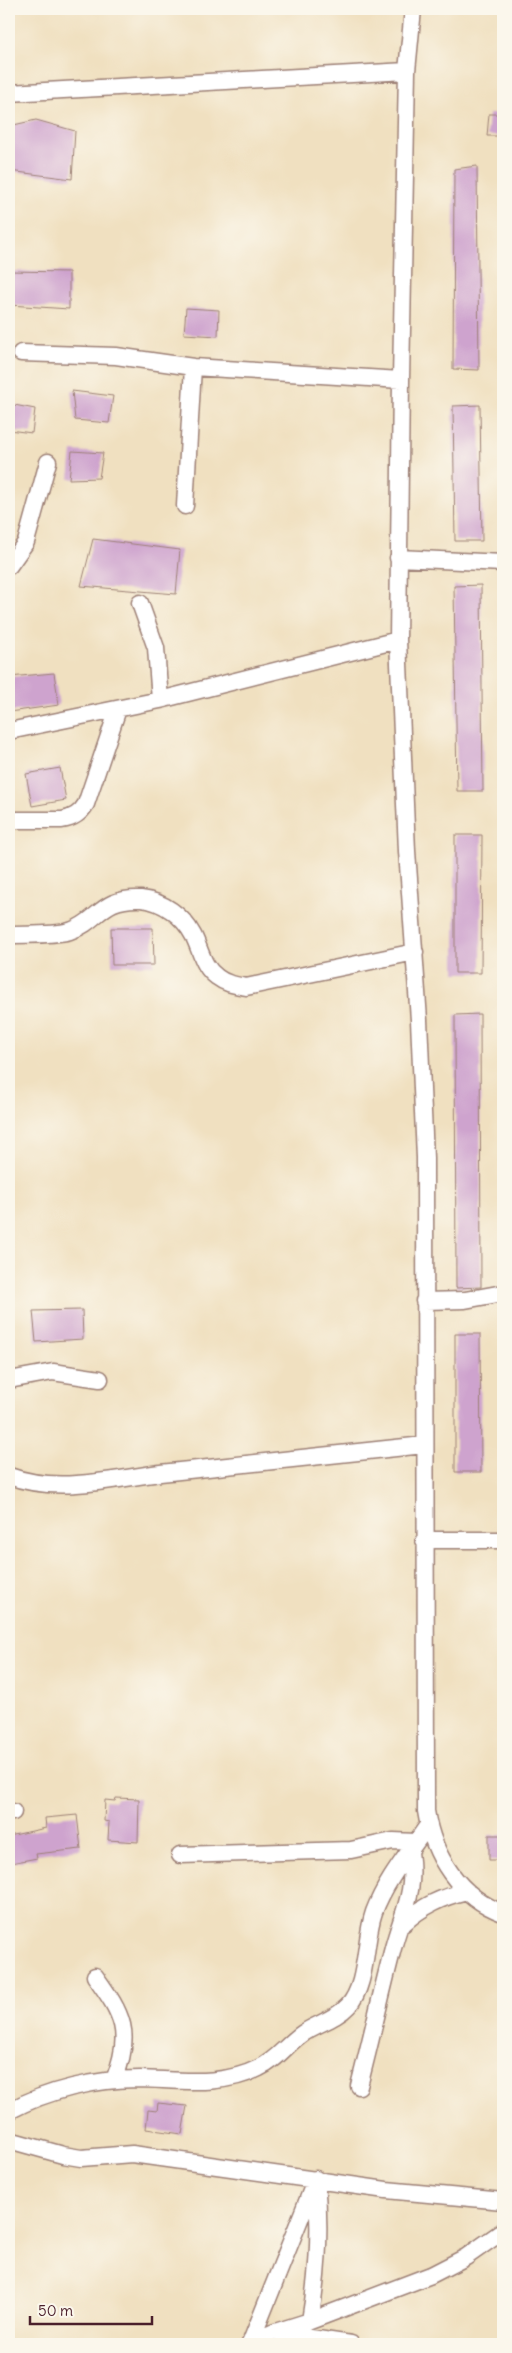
<svg xmlns="http://www.w3.org/2000/svg" width="512" height="2353" font-family="Delius,sans-serif">
	<style>
		.building { fill: #cea3ce }
		.lines { fill: none; stroke-linecap: round; stroke-linejoin: round }
		.street-casing { stroke: #9d8076; stroke-width: 19 }
		.street { stroke: #fff; stroke-width: 16 }
	</style>
	<rect width="100%" height="100%" fill="#fbf7ec"/>
	<filter id="ink" filterUnits="userSpaceOnUse"><feTurbulence type="fractalNoise" baseFrequency=".02" numOctaves="2"/><feDisplacementMap in="SourceGraphic" scale="10" xChannelSelector="R" yChannelSelector="G"/><feConvolveMatrix kernelMatrix="1 2 1 2 8 2 1 2 1" color-interpolation-filters="sRGB"/></filter>
	<filter id="wash" filterUnits="userSpaceOnUse"><feTurbulence type="fractalNoise" baseFrequency=".0096" numOctaves="4" result="noise"/><feDisplacementMap in="SourceGraphic" scale="20" xChannelSelector="R" yChannelSelector="G"/><feGaussianBlur stdDeviation="1.12" result="paint"/><feColorMatrix in="noise" values="0 0 0 0 0 0 0 0 0 0 0 0 0 0 0 0 0 1.4 0 .05"/><feComposite in="paint" operator="in"/></filter>
	<g filter="url(#wash)">
		<rect width="100%" height="100%" fill="#f0e0c0"/>
		<g id="blocks">
			<!-- building -->
			<path class="building" d="M489,114H503V136H487Z
				M36,120L75,131L72,179L9,171V126Z
				M477,166L479,370L453,369L454,169Z
				M9,271L69,272V309L9,305Z
				M186,308L219,310L218,336L184,334Z
				M72,391L113,396L109,423L75,420Z
				M9,404L35,409L32,433L9,430Z
				M480,405L482,541H455L453,406Z
				M72,451L103,453L99,478L69,479Z
				M93,539L180,550L176,594L81,586Z
				M481,585L483,791H457L454,586Z
				M54,673L59,705L9,712V677Z
				M60,768L66,800L32,806L26,774Z
				M455,835H482L481,973H455Z
				M111,928H153L154,965H112Z
				M480,1014L481,1287L456,1288L455,1015Z
				M82,1310L83,1339L36,1342L33,1311Z
				M455,1334H480L481,1472H455Z
				M116,1798L139,1799L138,1842L108,1840L109,1822L104,1821L105,1800L115,1801Z
				M77,1815L81,1849L36,1854L37,1858L11,1863L9,1836L46,1828L45,1818Z
				M489,1835H503V1860H489Z
				M158,2103L187,2106L182,2134L146,2129L148,2110L157,2111Z"/>
		</g>
	</g>
	<g filter="url(#ink)">
		<use href="#blocks" fill-opacity="0" stroke="#9d8076" stroke-width="1"/>
		<g class="lines">
			<!-- street casing -->
			<g class="street-casing">
				<path id="street" d="M413,9L407,71L401,380L398,640L407,851L419,1020L425,1158L426,1811C433,1856 459,1897 503,1913
					M9,93L407,71
					M21,353L116,356L193,367L401,380
					M185,506L193,367
					M398,558L503,563
					M9,566L26,542L48,462
					M140,603L156,648L160,700
					M9,731L160,700L398,640
					M9,820H62C73,818 80,814 86,804L118,709
					M9,935C28,934 51,936 70,931C100,921 100,897 141,899C163,901 183,916 193,935C201,950 202,966 217,977C226,984 235,985 246,987L415,952
					M424,1301L465,1300L503,1293
					M9,1380L53,1372L100,1379
					M9,1476C61,1495 117,1477 170,1472C255,1463 339,1454 424,1445
					M424,1540H503
					M9,1812H13
					M180,1855L351,1850L393,1841L416,1842
					M403,1924C422,1906 442,1897 467,1891
					M95,1976C123,2015 133,2033 114,2080
					M359,2086C371,2040 381,1994 393,1948C403,1910 416,1894 410,1852
					M9,2111C48,2090 95,2079 140,2079C181,2080 221,2087 259,2068C277,2060 287,2044 303,2033C318,2023 336,2019 348,2006C368,1985 364,1940 374,1912C386,1880 409,1853 428,1825
					M9,2140L63,2155L81,2158L132,2154L386,2190L503,2201
					M310,2321C318,2274 321,2229 316,2182
					M277,2333L351,2344
					M250,2343L272,2333L310,2321L431,2275L466,2257L503,2231
					M250,2344L316,2179"/>
			</g>
			<!-- street -->
			<use href="#street" class="street"/>
		</g>
	</g>
	<!-- margin -->
	<rect width="512" height="2353" fill="none" stroke="#fbf7ec" stroke-width="30"/>
	<!-- scale -->
	<path d="M30 2316v8h122v-8" fill="none" stroke="#4a1f2b" stroke-width="2.5"/>
	<text x="38" y="2316" font-size="15" fill="#4a1f2b" stroke="#fbf7ec" stroke-width="4" paint-order="stroke">50 m</text>
</svg>
